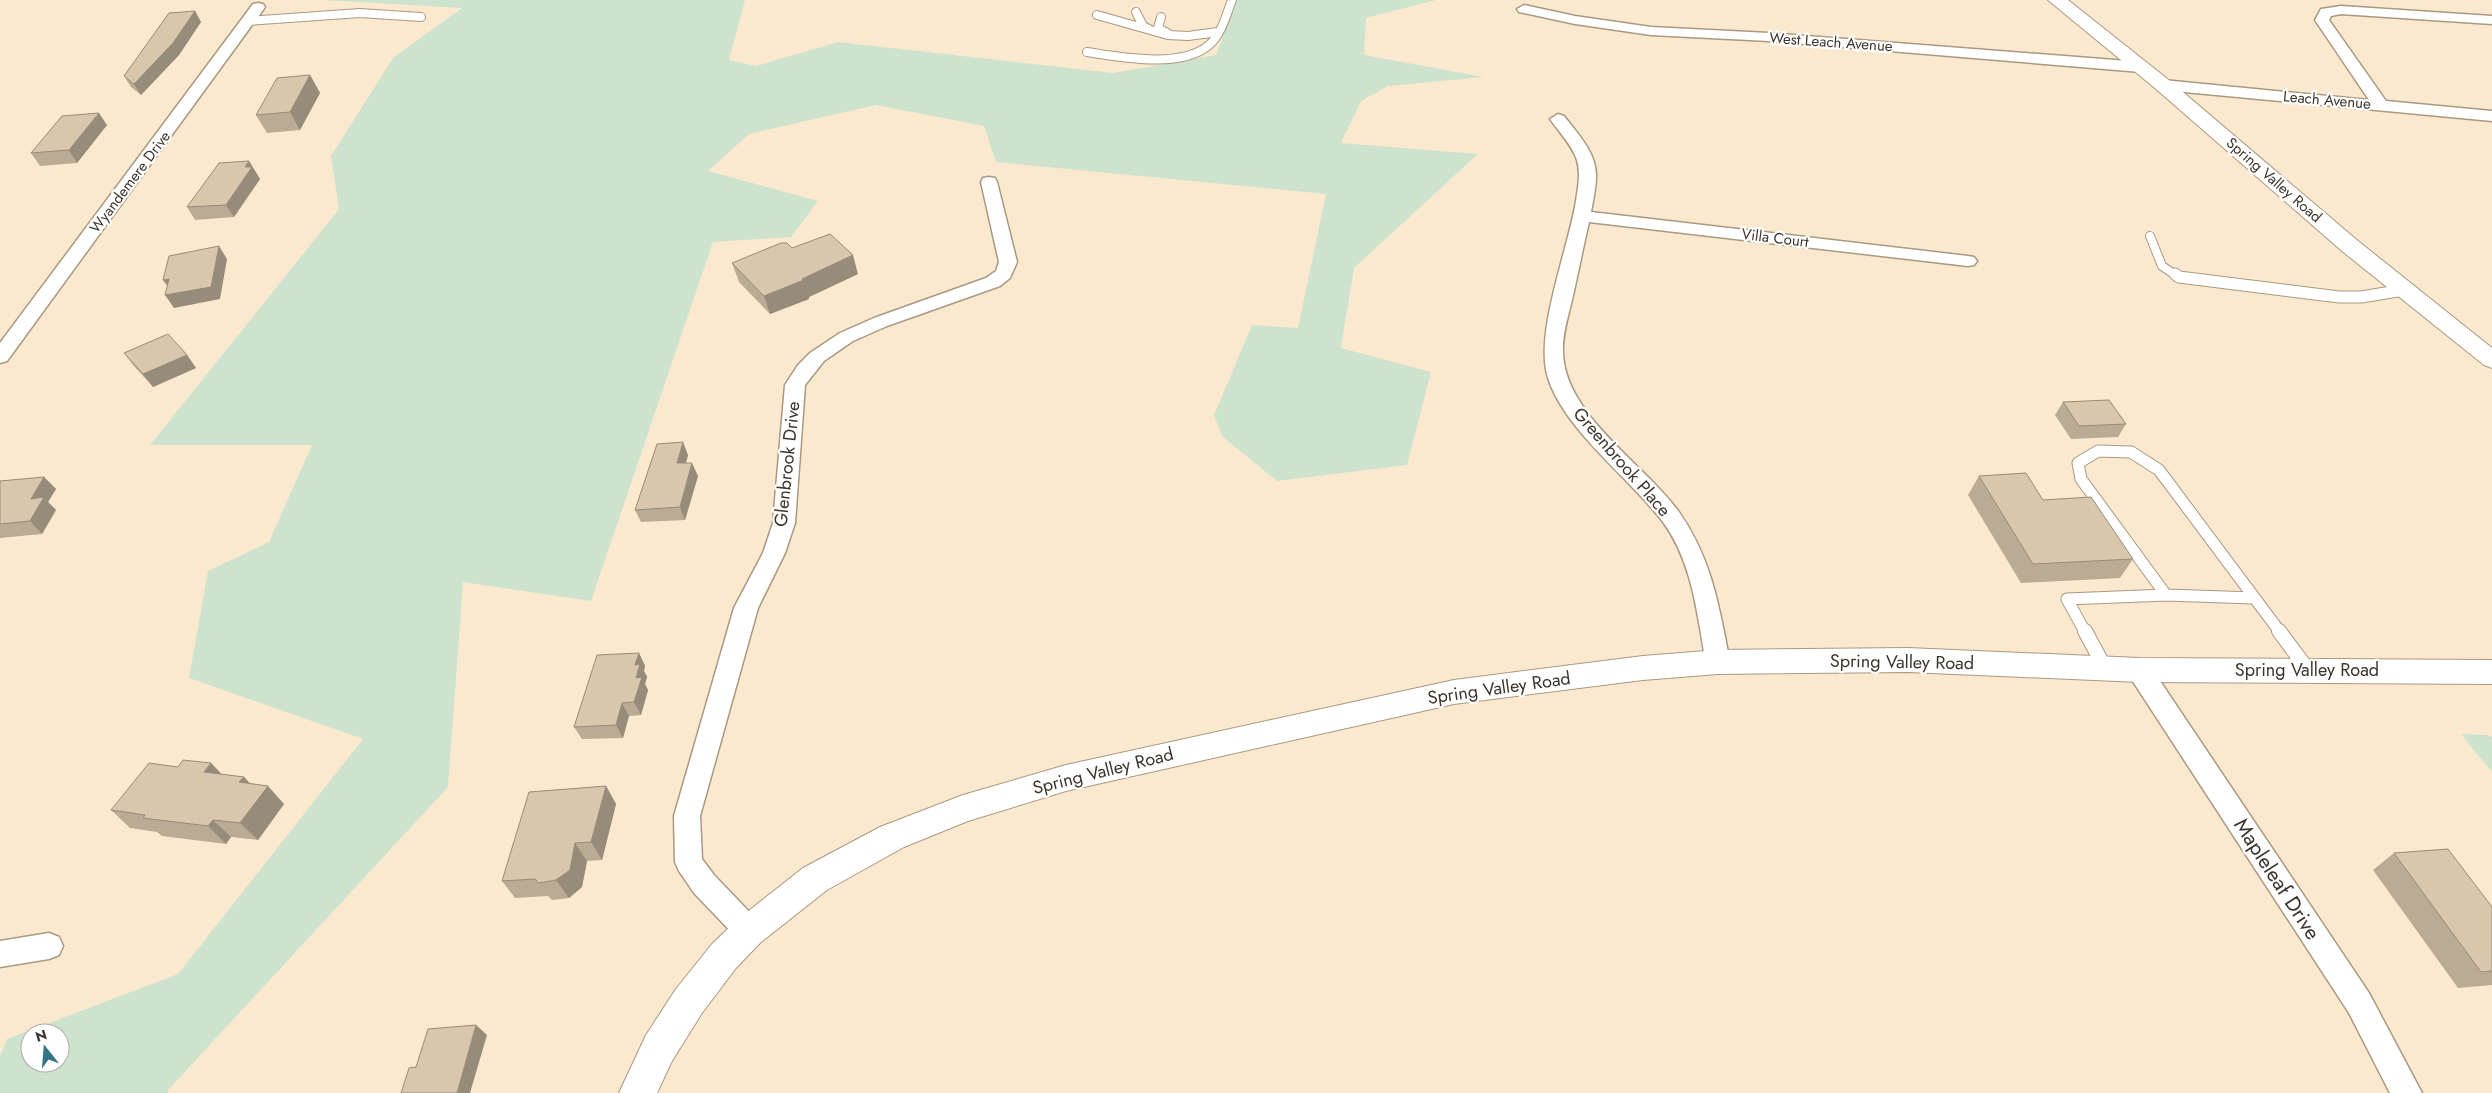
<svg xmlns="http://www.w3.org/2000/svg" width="2492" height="1093" font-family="Jost,sans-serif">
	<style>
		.green { fill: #cee3ce; fill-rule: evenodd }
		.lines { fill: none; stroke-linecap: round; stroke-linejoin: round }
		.service-far2-casing { stroke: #a99981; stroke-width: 10 }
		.service-far1-casing { stroke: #a99981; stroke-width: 13 }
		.service-casing { stroke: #a99981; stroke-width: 16 }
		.minor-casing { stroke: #a99981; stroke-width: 3 }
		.tertiary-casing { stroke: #a99981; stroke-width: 2 }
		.service-far2 { stroke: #fff; stroke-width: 8 }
		.service-far1 { stroke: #fff; stroke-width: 11 }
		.service { stroke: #fff; stroke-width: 14 }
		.minor { fill: #fff; fill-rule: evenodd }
		.tertiary { fill: #fff; fill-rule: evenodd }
		.wall { fill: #baab95 }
		.shaded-wall { fill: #978b79 }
		.building { fill: #d8c7ad; stroke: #978b79 }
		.labels { text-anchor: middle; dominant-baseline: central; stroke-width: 4.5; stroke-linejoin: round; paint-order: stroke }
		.far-street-label { font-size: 15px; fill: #3c352b; stroke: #fff }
		.street-label { font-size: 18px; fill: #3c352b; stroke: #fff }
		.near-street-label { font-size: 21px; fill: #3c352b; stroke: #fff }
	</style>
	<rect width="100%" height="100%" fill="#fbe9cf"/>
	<!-- green -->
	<path class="green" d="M323,0H745L729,60L756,66L838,42L1113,73L1216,55L1237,0H1436L1366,18L1364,55L1484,77L1388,86L1361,101L1341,143L1478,154L1354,268L1341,348L1431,372L1407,465L1277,481L1222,436L1214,415L1252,325L1298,328L1326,194L996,162L984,126L876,105L749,134L708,171L818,201L791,237L713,242L591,601L463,582L448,787L168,1090V1093H0V1056L7,1039L178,974L363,739L189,678L208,571L269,542L312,445H150L339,209L331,156L393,58L462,8ZM30,1033H60V1063H30Z
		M2461,734L2488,735L2492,737V772Z"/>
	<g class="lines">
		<!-- service-far2 casing -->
		<g class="service-far2-casing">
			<path id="service-far2" d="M1136,12L1143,26L1149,29
				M1097,15L1168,35L1188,36L1218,32
				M1161,17L1158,28L1169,34
				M248,21L360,13L421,17
				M1087,52C1121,57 1181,69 1209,45C1222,34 1226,15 1232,0
				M2150,236L2162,266L2177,276"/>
		</g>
		<!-- service-far1 casing -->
		<g class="service-far1-casing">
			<path id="service-far1" d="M2175,274L2179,277L2339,297H2361L2404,290
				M2166,595L2254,598
				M2085,632L2067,599L2166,595L2081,479L2078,463L2098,451L2131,452L2159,470L2280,632"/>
		</g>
		<!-- service casing -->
		<g class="service-casing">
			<path id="service" d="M2085,631L2105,668
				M2279,631L2308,670"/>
		</g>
		<!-- minor casing -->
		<g class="minor-casing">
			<path id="minor" d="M258,3L263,4L265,7L263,10L7,361L0,363V343L253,4Z
				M1524,5L1575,16L1651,27L1769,33L2141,62L2149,67L2141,72L1769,41L1651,35L1575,24L1519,12L1517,9Z
				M2341,6L2492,16V24L2341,14L2331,16L2329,20L2386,101L2492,111V121L2163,90L2155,85L2163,80L2369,100L2315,20L2321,9Z
				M1558,114L1564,116C1577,133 1597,153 1596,177C1596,188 1593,201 1591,212L1968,256L1974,257L1977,261L1974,265L1968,266L1589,222C1583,248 1578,274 1572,300C1568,317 1562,335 1563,352C1564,415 1646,465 1679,512C1712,559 1719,607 1730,662L1727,669L1718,672L1709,669L1706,662C1697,615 1693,563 1663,522C1630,478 1565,431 1548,378C1534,334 1568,250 1576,201C1578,187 1581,174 1577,160C1572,145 1559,132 1550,119Z
				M989,177L995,178L997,182L1017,262L1010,278L1000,286L887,326L853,341L824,361L805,385L795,523L785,553L758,608L700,816L702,859L714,875L759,922L763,931L759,940L749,944L739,940L694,893L679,871L675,862L674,816L734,608L763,553L773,523L785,385L798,365L810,353L840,333L874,318L986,278L996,271L999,262L981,182L983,178Z
				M2139,660L2148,663L2369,993L2422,1093H2390L2349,1013L2130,677L2127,670L2130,663Z
				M49,933L59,937L63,946L59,955L49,959L0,967V941Z"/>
		</g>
		<!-- tertiary casing -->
		<g class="tertiary-casing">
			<path id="tertiary" d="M2048,0H2068L2170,81L2358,241L2492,348V368L2484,365L2342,251L2156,89Z
				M1908,648L2139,658L2492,660V684L2139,682L1908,672L1718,674L1643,680L1454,704L1066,791L968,821L904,847L827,890L761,942L736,968L702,1013L672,1061L657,1093H619L646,1035L676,989L712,944L737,920L803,868L880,827L963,795L1066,765L1454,680L1643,656L1718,650Z"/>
		</g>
		<!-- service-far2 -->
		<use href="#service-far2" class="service-far2"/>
		<!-- service-far1 -->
		<use href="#service-far1" class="service-far1"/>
		<!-- service -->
		<use href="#service" class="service"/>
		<!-- minor -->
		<use href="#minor" class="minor"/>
		<!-- tertiary -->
		<use href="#tertiary" class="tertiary"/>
	</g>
	<!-- wall -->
	<path class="wall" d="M195,11L201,22L179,55L141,95L131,87L124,76Z
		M310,75L320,93L300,130L267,133L256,115Z
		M107,125L77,163L40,166L31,153Z
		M249,161L260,179L234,217L195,220L187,207Z
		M792,248L858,274L809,297V299L770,314L739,282L732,263Z
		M124,353L187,355L196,368L153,387L134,366Z
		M2063,402L2126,424L2118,437L2071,439L2055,415Z
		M688,455L686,463L698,476L685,520L641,522L635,510Z
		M1979,476L2043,500L2133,559L2120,578L2021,583L1968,495Z
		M44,477L56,489L48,502L56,510L42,534L0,538V481Z
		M639,653L645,666L644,671L647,677L645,684L648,690L641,715L629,716L623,738L582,739L574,727Z
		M211,763L221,774L244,777L250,784L284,804L258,840L231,837L226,844L162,836L157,832L130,828L111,810L178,767Z
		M606,786L616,804L602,860L587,861L582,887L569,898L552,900L548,896L515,898L502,881Z
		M2394,853L2492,907V985L2458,988L2373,870Z"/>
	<!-- shaded-wall -->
	<path class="shaded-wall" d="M195,11L201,22L179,55L141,95L134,84Z
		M310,75L320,93L300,130L290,112Z
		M99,113L107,125L77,163L69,150Z
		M249,161L260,179L234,217L226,205L245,167Z
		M219,246L227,259L220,299L174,308L165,295Z
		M853,255L858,274L809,297V299L770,314L764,296Z
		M169,279L172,292L163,280Z
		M187,355L196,368L153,387L143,374Z
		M683,442L688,455L682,476L677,463Z
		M692,463L698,476L685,520L680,507Z
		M44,477L56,489L48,502L56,510L42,534L30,521L31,499Z
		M639,653L645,666L644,671L647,677L645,684L648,690L641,715L634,702L636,678L635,665Z
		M622,703L629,716L623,738L616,725Z
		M211,763L228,781L204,772Z
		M244,777L261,795L239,782Z
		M268,786L284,804L258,840L240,823Z
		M606,786L616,804L602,860L591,842Z
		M213,820L231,837L226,844L208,826Z
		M575,843L587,861L582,887L569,898L556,880Z
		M476,1025L487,1035L470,1093H457Z"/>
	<!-- building -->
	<path class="building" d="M195,11L173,43L134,84L124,76L169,13Z
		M310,75L290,112L256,115L277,78Z
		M99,113L69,150L31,153L62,116Z
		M249,161L245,167H252L226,205L187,207L219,163Z
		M830,234L853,255L802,279L804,280L764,296L732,263L781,243H787L792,248Z
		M219,246L211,287L165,295L169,279L163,280L169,256Z
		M168,334L187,355L143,374L124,353Z
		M2109,400L2126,424L2079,426L2063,402Z
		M683,442L677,463H692L680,507L635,510L657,444Z
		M2026,473L2043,500L2091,497L2133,559L2033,564L1979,476Z
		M44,477L31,499L44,497L30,521L0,524V481Z
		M639,653L635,665L640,664L636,678L642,677L634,702L622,703L616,725L574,727L597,655Z
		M183,760L211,763L204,772L244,777L239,782L268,786L240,823L213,820L208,826L143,818L145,815L111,810L149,763L178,767Z
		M606,786L591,842L575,843L570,870L556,880L539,883L535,879L502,881L529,792Z
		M2448,849L2492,907V971L2481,972L2394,853Z
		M476,1025L457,1093H401L409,1068L416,1067L428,1029Z"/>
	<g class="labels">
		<!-- far-street labels -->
		<g class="far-street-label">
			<text transform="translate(1831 42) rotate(4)">West Leach Avenue</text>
			<text transform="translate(2327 100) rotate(5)">Leach Avenue</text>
			<text transform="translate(2274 180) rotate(41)">Spring Valley Road</text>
			<text transform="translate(130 182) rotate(-53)">Wyandemere Drive</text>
			<text transform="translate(1775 238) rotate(7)">Villa Court</text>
		</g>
		<!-- street labels -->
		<g class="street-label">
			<text transform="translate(1622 462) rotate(49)">Greenbrook Place</text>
			<text transform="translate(787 464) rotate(-84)">Glenbrook Drive</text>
			<text transform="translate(1902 662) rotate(1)">Spring Valley Road</text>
			<text x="2307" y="670">Spring Valley Road</text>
			<text transform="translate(1499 688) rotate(-8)">Spring Valley Road</text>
			<text transform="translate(1103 771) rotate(-14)">Spring Valley Road</text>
		</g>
		<!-- near-street labels -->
		<g class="near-street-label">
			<text transform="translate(2277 879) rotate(57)">Mapleleaf Drive</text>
		</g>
	</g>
	<!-- north arrow -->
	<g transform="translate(45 1048) rotate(343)"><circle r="24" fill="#ffffff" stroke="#b1aeaa"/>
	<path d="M0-4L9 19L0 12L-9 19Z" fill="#347488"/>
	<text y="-8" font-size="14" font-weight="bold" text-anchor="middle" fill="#3c352b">N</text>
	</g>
</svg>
